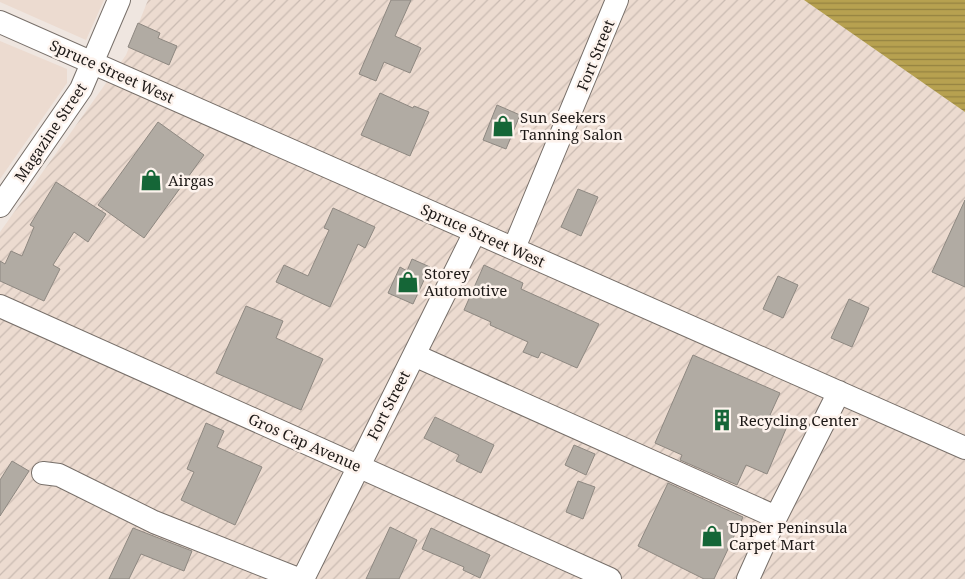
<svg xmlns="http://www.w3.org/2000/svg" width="965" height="579" font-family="'Noto Serif',serif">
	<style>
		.built { fill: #ecdbd0 }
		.industrial { fill: url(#industrial-furrows) }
		.water { fill: url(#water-rules) }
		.building { fill: #b1aba3; stroke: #8e8881 }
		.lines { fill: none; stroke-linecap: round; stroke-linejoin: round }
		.minor-casing { stroke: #776f69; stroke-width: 24 }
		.minor { stroke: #fff; stroke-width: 22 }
		.labels { text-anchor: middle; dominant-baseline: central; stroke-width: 5; stroke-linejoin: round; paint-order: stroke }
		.street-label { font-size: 15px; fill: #1c1816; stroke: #fdf3ed }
		.poi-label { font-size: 15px; fill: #1c1816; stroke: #fdf3ed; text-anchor: start }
	</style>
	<defs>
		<pattern id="industrial-furrows" width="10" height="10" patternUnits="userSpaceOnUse" patternTransform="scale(1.25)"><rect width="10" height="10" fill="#ecdbd0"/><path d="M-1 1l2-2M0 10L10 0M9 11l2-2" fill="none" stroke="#cabbb2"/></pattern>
		<pattern id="water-rules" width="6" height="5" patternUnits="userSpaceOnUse" patternTransform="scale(1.25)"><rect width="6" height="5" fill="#b7a150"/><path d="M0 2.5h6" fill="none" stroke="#948241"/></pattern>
	</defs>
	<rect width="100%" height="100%" fill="#efe6e0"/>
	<!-- built -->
	<path class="built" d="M0,0H104L86,40L0,2Z
		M0,41L67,69V83L0,179Z"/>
	<!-- industrial -->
	<path class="industrial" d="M148,0H804L965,112V579H0V232L126,55Z"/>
	<!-- water -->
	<path class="water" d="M804,0H965V112Z"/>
	<!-- building -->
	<path class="building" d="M391,0H411L395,36L421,48L410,73L384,62L376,81L359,74Z
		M138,23L160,33L158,38L177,46L169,65L128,47Z
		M380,93L413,108L414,106L429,112L410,156L361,135Z
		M497,105L520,115L506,149L483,140Z
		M158,122L204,155L144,238L98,205Z
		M56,182L106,214L88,242L74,232L53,265L60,269L44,301L0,281V261L5,264L11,251L22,256L34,227L30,225Z
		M578,189L598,197L581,236L561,227Z
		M965,200V287L932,272Z
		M333,208L375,227L365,248L358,244L330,307L276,282L284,265L308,276L329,230L324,228Z
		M412,259L430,267L413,304L388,293L400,267L407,271Z
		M484,265L523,283L521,289L599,324L577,368L541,352L538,358L523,352L528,342L490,325L491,322L464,310Z
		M778,276L798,285L783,318L763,309Z
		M849,299L869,308L852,347L831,338Z
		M246,306L283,321L276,338L323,359L301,410L216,373Z
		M693,355L780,393L770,415L788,424L767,474L746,465L737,485L680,460L682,455L655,443Z
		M435,417L494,445L481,473L456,461L459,455L424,438Z
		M206,423L224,431L217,447L262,467L235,525L181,500L194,472L187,469Z
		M574,445L595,454L586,475L565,465Z
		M12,461L29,471L0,516V480Z
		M578,481L595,487L583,519L566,512Z
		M668,483L743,517L714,579H704L638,546Z
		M390,527L417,540L399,579H366Z
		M133,528L192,551L184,571L141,554L129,579H109Z
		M431,528L490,555L480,578L463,570L464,567L422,549Z"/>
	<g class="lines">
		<!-- minor casing -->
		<g class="minor-casing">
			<path id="minor" d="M0,22L965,448
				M0,206L81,89L119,0
				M514,248L617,0
				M0,306L610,579
				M414,355L776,517
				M43,473L59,475L154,522L298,579
				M303,579L475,232
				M748,579L776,517L839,392"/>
		</g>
		<!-- minor -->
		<use href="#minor" class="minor"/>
	</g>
	<!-- icons -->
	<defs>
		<g id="shop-bare" transform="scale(1.725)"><path d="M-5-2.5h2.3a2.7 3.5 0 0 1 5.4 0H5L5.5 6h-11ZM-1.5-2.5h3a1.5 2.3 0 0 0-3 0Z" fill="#156637" stroke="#fdf3ed" stroke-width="2.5" paint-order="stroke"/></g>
		<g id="building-bare" transform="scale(1.725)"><path d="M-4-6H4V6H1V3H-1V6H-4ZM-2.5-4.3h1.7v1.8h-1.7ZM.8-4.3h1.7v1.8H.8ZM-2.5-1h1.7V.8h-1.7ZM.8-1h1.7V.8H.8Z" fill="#156637" stroke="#fdf3ed" stroke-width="2.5" paint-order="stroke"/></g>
	</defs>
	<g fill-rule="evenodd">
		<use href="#shop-bare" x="503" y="126"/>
		<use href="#shop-bare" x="151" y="180"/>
		<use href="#shop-bare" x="408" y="282"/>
		<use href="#building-bare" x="722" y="420"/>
		<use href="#shop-bare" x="712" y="536"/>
	</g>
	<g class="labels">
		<!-- street labels -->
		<g class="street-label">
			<text transform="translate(595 55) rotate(-68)">Fort Street</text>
			<text transform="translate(112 71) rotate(24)">Spruce Street West</text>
			<text transform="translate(50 132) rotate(-56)">Magazine Street</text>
			<text transform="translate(483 235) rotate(24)">Spruce Street West</text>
			<text transform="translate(388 405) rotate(-63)">Fort Street</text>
			<text transform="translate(305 442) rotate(24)">Gros Cap Avenue</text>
		</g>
		<!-- poi labels -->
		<g class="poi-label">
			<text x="520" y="117">Sun Seekers<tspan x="520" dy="17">Tanning Salon</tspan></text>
			<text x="168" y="180">Airgas</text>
			<text x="424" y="273">Storey<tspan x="424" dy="17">Automotive</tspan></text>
			<text x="739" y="420">Recycling Center</text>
			<text x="729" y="527">Upper Peninsula<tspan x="729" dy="17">Carpet Mart</tspan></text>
		</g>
	</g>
</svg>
